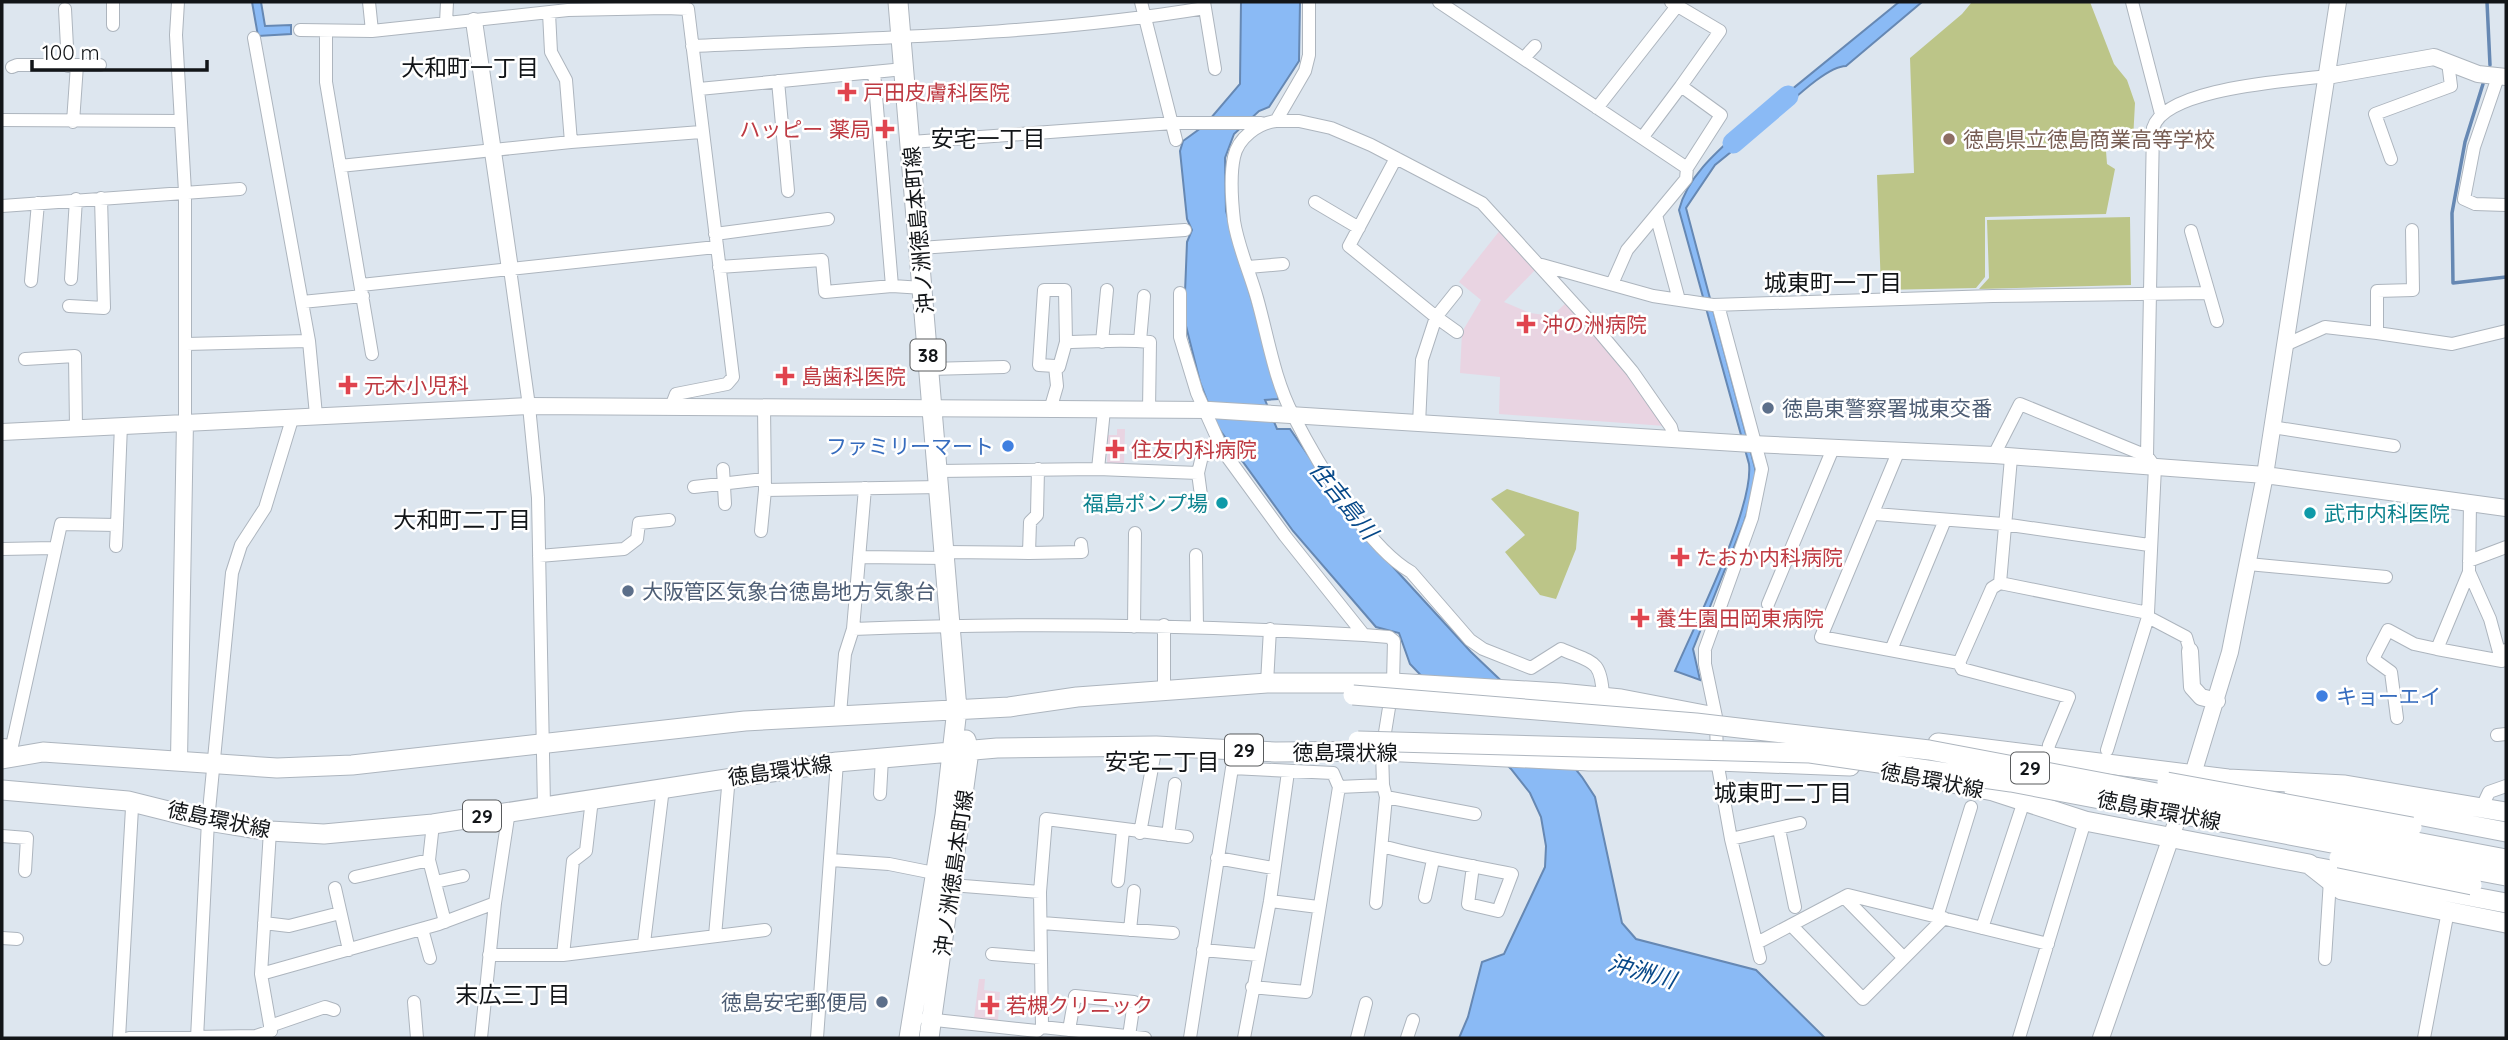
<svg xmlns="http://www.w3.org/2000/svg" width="2508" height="1040" font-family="Quicksand,'Noto Sans JP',sans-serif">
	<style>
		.medical { fill: #e9d4e2 }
		.green { fill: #bcc588 }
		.water { fill: #8abaf5; stroke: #6688b3; stroke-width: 2 }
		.pier { fill: #dde6ef }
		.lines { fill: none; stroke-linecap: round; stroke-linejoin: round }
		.stream { stroke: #6688b3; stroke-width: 3.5 }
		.river { stroke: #8abaf5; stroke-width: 21 }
		.minor-casing { stroke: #adb5be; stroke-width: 14 }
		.tertiary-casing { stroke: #adb5be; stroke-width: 18 }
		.primary-casing { stroke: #adb5be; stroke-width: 21 }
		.minor { stroke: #fff; stroke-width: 12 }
		.tertiary { stroke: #fff; stroke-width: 16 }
		.primary { stroke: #fff; stroke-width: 19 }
		.primary-bridge-casing { stroke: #adb5be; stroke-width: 21; stroke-linecap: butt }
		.primary-bridge { stroke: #fff; stroke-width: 19 }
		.health-dot { fill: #e0444e; stroke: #fff; stroke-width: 2.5 }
		.education-dot { fill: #8d6e63; stroke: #fff; stroke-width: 2.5 }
		.service-dot { fill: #5c6f8a; stroke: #fff; stroke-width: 2.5 }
		.shop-dot { fill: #3f7fe0; stroke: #fff; stroke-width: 2.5 }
		.culture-dot { fill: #0f9aa8; stroke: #fff; stroke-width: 2.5 }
		.labels { text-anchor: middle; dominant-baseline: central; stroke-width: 5; stroke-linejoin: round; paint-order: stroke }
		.shield { fill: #fff; stroke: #595b5d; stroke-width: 2 }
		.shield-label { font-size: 19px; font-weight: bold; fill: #121518 }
		.health-label { font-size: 21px; fill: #be3a42; stroke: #fff; text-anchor: start }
		.education-label { font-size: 21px; fill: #785e54; stroke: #fff; text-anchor: start }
		.street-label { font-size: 21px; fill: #121518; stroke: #fff }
		.service-label { font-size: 21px; fill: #4e5e75; stroke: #fff; text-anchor: start }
		.shop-label { font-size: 21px; fill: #366cbe; stroke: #fff; text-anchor: end }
		.culture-label { font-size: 21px; fill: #0d838f; stroke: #fff; text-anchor: end }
		.neighbourhood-label { font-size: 23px; fill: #121518; stroke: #fff }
		.water-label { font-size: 23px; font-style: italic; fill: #064888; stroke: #fff }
	</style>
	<rect width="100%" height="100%" fill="#dde6ef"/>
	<!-- medical -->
	<path class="medical" d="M1501,229L1537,268L1504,302L1530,313L1552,316L1567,302L1624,369L1665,426L1499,414L1500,377L1460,373L1462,332L1481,300L1459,282Z
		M1117,429H1125L1124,465H1107L1108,435H1117Z
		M979,979H985L984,990L1000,992L998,1021L974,1018Z"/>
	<!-- green -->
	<path class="green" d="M1972,2H2090L2114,64L2127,80L2135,103L2133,140L2106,151L2107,164L2115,169L2106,214L1985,217V277L1976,288L1881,290L1877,175L1914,173L1910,58L1962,14Z
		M2130,217L2131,285L1979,289L1989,278L1987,220Z
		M1507,489L1579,512L1576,549L1556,599L1540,595L1505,552L1525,535L1491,499Z"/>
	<!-- water -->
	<path class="water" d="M252,2H261L265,26L291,25V34L258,36Z
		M1241,2H1300L1299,61L1269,107L1259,111L1234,134L1225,158L1226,211L1279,395L1278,399L1265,400L1277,429H1290L1362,533L1471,652L1514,693L1582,777L1595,797L1622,923L1636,939L1756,970L1825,1038H1459L1468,1017L1482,962L1504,954L1545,867L1546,846L1541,817L1530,793L1511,769L1410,664L1399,633L1376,627L1293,531L1217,426L1200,382L1184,318L1187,242L1192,230L1187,219L1180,151L1183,141L1205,125L1240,84Z
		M1899,2H1922L1846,66C1826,66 1788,105 1771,119L1764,112Z
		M1751,121L1758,130L1715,165L1686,208L1755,468L1756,485L1744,522L1693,649L1700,680L1675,671C1695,624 1754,508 1749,464L1679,210C1688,173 1725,145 1751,121Z"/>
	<!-- pier -->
	<path class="pier" d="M1523,699L1557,740L1477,738L1442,701Z"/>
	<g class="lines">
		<!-- stream -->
		<path class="stream" d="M2487,2L2490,65
			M2483,84L2465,142L2452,213L2453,283L2506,277"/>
		<!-- river -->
		<path class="river" d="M1733,143L1788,96"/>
		<!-- minor casing -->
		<g class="minor-casing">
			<path id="minor" d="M178,2L176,35L185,192V421
				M369,2L372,31L568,10L666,8
				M665,2L666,8L688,9L733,377L727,384L676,394L671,407
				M1141,2L1176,140
				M1204,2L1215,69
				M1309,2V55L1305,71L1276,121C1258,123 1238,138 1234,157C1230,175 1232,203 1234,221C1238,247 1250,273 1257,298C1268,337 1274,379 1293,415C1317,462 1366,546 1411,572L1470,640L1483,649L1531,668L1561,649C1593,663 1601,659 1603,696
				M1439,2L1687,168
				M2132,2L2161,114
				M65,9L68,66
				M549,13L551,52L566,80L571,142L701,132
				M446,23L447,2
				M113,25V2
				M300,30L372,31
				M326,31V82L372,354
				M254,38L309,341L316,415
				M692,46C863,38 1036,36 1205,8
				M1524,58L1535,46
				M12,67L17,65H77
				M874,72L892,286
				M2498,77L2474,147L2464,199L2475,204L2506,205
				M778,81L788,191
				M699,89L904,69
				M1597,108L1677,6
				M2,120L180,121
				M1276,121H1299L1331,128L1371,145L1482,203L1596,328L1632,371L1671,427L1674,438
				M73,122L77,65H100
				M1642,138L1681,86
				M911,142L1173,123H1261
				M1396,158L1349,246L1436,317L1422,360L1419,424
				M2391,159L2375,114L2451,86L2448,62
				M340,166L571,142
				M1315,202L1359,228
				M2,206L240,189
				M1656,215L1679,300
				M2191,231L2217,321
				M715,234L828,219
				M920,248L1185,230
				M1542,265L1653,296L1713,305L1993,296L2209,293
				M719,267L822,260L825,292L892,286L923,288
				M1248,267L1283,264
				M510,269L529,406L538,498L544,806
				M71,279L76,199
				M31,281L38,203
				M1612,284L1627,250L1686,179L1687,168L1721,115L1681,86L1720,31L1671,2
				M361,285L716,247
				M1456,292L1436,317L1457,332
				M1180,293V337L1197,393L1223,451L1285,536L1364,635L1389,637L1394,641L1393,683L1382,751L1383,785L1339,787
				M302,302L363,296
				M1718,305L1762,469L1752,518L1705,649V664L1716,717L1717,761L1731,839L1760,958
				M69,306L104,308L101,198
				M2377,333L2452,344L2506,331
				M1140,341L1144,296
				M1102,342L1107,290
				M186,344L309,341
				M2285,345L2325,327L2377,333V291L2413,290L2412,230
				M25,359L75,356L76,427
				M1055,366L1059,367L1066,342C1096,342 1121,339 1150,342L1149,410
				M929,369L1004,367
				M764,407L765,490L940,487
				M1050,410L1057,386L1055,366L1039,365L1044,290H1065L1066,342
				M2272,427L2394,446
				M1899,450L1821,637L1959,663L1992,588L2000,583L2011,458
				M1994,455L2020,404L2147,456
				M723,469L725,504
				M1098,469L1104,410
				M938,471L1098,469L1198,473L1202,456L1223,451
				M1198,473L1202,503
				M694,487L764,479
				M1875,514L2003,524L2149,545
				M761,531L765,490
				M116,546L117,525
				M2,549L54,548
				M946,552L1029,553L1030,522L1037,515L1038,469
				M1029,553L1082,552L1081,544
				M1196,555L1197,627
				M539,556L624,549L637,539L639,523L669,520
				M859,557L946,558
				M2469,561L2506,547
				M2248,564L2386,577
				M2469,572L2490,619L2499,652L2506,650
				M2000,583L2148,613
				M1768,604L1834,446
				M1134,627L1135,533
				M853,629C1023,622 1194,625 1364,635
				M2437,649L2502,661
				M1891,650L1945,520
				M2190,651L2186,637L2148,617V613L2155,467L2147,456L2153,128C2165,88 2289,81 2327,76
				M1959,663L1962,669L2069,697L2049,745L2048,756
				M1267,683L1270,629
				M1164,690V625
				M840,714L845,654L853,629L865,488
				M2397,718L2391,672L2373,659L2388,630L2414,644L2437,649L2469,572L2470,503
				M2497,735L2506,734
				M2,745L12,746L61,524L117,525L121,425
				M2107,750L2148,617
				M880,794L882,758
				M1386,797L1475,814
				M2482,807L2489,792L2506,786
				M433,824L429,860L445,922
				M1779,829L1795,907
				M1140,833L1156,746
				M1168,835L1175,784
				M2,836L27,838L25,871
				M1731,839L1800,823
				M1382,846C1425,858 1468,865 1512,874L1498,911L1468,904L1473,866
				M1217,858L1273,868
				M831,860L889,864L934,873
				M355,877L429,860
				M1118,881L1123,830
				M435,882L463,876
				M951,885L1040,892L1046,819L1187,837
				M335,888L349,950
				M1425,897L1433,860
				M1844,897L1904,958
				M1270,901L1318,907
				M1376,903L1386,797L1383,785
				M1937,917L1971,807
				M264,923L289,926L340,913
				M1042,923L1173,933
				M1791,925L1863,999L1944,918
				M1982,928L2024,801
				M422,929L430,958
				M1130,930L1134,891
				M715,936L729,776
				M2,938L17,939
				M644,943L663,788
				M1757,943L1848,895L2048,944
				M1203,950L1258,955
				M992,954L1041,958
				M489,955H563L573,861L586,851L592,799
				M563,955L765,930
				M2325,959L2330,880
				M261,974L270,831
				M414,1002L417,1038
				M926,1019L1037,1031L1042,1027L1040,892
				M270,1026L325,1007L334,1010
				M1042,1027L1145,1038
				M1069,1030L1075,996L1134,1002L1129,1036
				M119,1038L132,808
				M129,1038L256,1036L271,1031L261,974L439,924L495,903
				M197,1038L208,821L232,573L241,545L265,508L293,416
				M481,1038L495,903L509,811
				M817,1038L837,762
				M1190,1038L1232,768L1333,773L1339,787L1306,992L1252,987
				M1244,1038L1270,901L1288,772
				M1357,1038L1366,1003
				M1407,1038L1413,1020
				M2019,1038L2085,821
				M2424,1038L2448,911"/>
		</g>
		<!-- tertiary casing -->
		<g class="tertiary-casing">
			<path id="tertiary" d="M474,21L510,269
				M2327,76L2434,57L2478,74L2506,77
				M2,432L529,406L1210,410L1752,444L1994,455L2265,475L2506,508
				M2190,651L2192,687L2201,697L2217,701
				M179,760L185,421
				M2101,1038L2193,774L2230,652L2265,475L2338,2"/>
		</g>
		<!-- primary casing -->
		<g class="primary-casing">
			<path id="primary" d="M898,2L957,709L945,815L909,1038
				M1938,743L2228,779L2345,785L2506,812
				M2,759L43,752L277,768L352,765L745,721L1009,707L1077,697L1267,683H1393L1560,693L1621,699L1710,716
				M1942,781L1993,791L2085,821L2309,864L2342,890L2506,923
				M2,790L128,801L208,821L270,831L324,834L433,824L837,762L997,748L1156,746L1275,752L1382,751L1589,761H1717L1850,766
				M2294,791L2506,832
				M2315,867L2506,903
				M929,1038L969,751L966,740"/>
		</g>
		<!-- minor -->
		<use href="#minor" class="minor"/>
		<!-- tertiary -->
		<use href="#tertiary" class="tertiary"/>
		<!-- primary -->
		<use href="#primary" class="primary"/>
		<!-- primary-bridge casing -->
		<g class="primary-bridge-casing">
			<path id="primary-bridge" d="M1353,695L1696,723L1929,750L2506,859
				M1358,741L1810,753L2011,782L2506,876
				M2167,782L2412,827
				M2339,858L2472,885"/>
		</g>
		<!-- primary-bridge -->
		<use href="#primary-bridge" class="primary-bridge"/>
	</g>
	<!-- markers -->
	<g class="health-dot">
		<path d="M843.5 81.5h7v7h7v7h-7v7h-7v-7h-7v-7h7z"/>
		<path d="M881.5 118.5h7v7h7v7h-7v7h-7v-7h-7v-7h7z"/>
		<path d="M1522.5 313.5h7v7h7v7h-7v7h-7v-7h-7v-7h7z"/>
		<path d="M781.5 365.5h7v7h7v7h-7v7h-7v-7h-7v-7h7z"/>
		<path d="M344.5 374.5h7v7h7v7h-7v7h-7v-7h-7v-7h7z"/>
		<path d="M1111.5 438.5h7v7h7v7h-7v7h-7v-7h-7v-7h7z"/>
		<path d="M1676.5 546.5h7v7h7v7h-7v7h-7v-7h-7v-7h7z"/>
		<path d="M1636.5 607.5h7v7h7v7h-7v7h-7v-7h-7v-7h7z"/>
		<path d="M986.5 994.5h7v7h7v7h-7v7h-7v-7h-7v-7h7z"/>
	</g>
	<circle class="education-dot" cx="1949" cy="139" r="7"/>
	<g class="service-dot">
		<circle cx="1768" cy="408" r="7"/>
		<circle cx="628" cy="591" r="7"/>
		<circle cx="882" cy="1002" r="7"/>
	</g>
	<g class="shop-dot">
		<circle cx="1008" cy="446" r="7"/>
		<circle cx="2322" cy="696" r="7"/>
	</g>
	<g class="culture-dot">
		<circle cx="1222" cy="503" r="7"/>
		<circle cx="2310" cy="513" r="7"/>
	</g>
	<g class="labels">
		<!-- shield labels -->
		<g class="shield">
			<rect x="910.5" y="339.5" width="35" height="31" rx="5"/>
			<rect x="1225" y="734.5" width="38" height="31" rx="5"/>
			<rect x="2011" y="752.5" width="38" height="31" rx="5"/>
			<rect x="463" y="800.5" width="38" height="31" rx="5"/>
		</g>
		<g class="shield-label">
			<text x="928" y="355">38</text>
			<text x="1244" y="750">29</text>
			<text x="2030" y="768">29</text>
			<text x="482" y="816">29</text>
		</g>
		<!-- health labels -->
		<g class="health-label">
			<text x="863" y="92">戸田皮膚科医院</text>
			<text x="871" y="129" text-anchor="end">ハッピー 薬局</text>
			<text x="1542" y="324">沖の洲病院</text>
			<text x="801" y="376">島歯科医院</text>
			<text x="364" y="385">元木小児科</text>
			<text x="1131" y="449">住友内科病院</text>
			<text x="1696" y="557">たおか内科病院</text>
			<text x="1656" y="618">養生園田岡東病院</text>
			<text x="1006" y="1005">若槻クリニック</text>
		</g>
		<!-- education labels -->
		<g class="education-label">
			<text x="1963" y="139">徳島県立徳島商業高等学校</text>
		</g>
		<!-- street labels -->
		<g class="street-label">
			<text transform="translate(918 230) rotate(-95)">沖ノ洲徳島本町線</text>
			<text x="1345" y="752">徳島環状線</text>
			<text transform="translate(780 770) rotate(-8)">徳島環状線</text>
			<text transform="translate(1932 780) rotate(11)">徳島環状線</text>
			<text transform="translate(2159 810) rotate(11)">徳島東環状線</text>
			<text transform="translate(219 819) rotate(12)">徳島環状線</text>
			<text transform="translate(953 873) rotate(-82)">沖ノ洲徳島本町線</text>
		</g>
		<!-- service labels -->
		<g class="service-label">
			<text x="1782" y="408">徳島東警察署城東交番</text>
			<text x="642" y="591">大阪管区気象台徳島地方気象台</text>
			<text x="868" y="1002" text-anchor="end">徳島安宅郵便局</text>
		</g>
		<!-- shop labels -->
		<g class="shop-label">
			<text x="994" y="446">ファミリーマート</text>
			<text x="2336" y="696" text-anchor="start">キョーエイ</text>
		</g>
		<!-- culture labels -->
		<g class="culture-label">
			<text x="1208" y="503">福島ポンプ場</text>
			<text x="2324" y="513" text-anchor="start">武市内科医院</text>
		</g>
		<!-- neighbourhood labels -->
		<g class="neighbourhood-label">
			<text x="470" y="67">大和町一丁目</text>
			<text x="988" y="138">安宅一丁目</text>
			<text x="1833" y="282">城東町一丁目</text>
			<text x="462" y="519">大和町二丁目</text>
			<text x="1162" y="761">安宅二丁目</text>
			<text x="1783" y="792">城東町二丁目</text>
			<text x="513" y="994">末広三丁目</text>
		</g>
		<!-- water labels -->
		<g class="water-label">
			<text transform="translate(1344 500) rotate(51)">住吉島川</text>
			<text transform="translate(1642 971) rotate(16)">沖洲川</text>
		</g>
	</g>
	<!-- border -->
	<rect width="2508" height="1040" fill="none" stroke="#121518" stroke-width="7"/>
	<!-- scale -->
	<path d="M32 60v10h175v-10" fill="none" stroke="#121518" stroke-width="3.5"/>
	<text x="42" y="60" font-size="21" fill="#121518" stroke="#ffffff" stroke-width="5" paint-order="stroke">100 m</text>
</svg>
